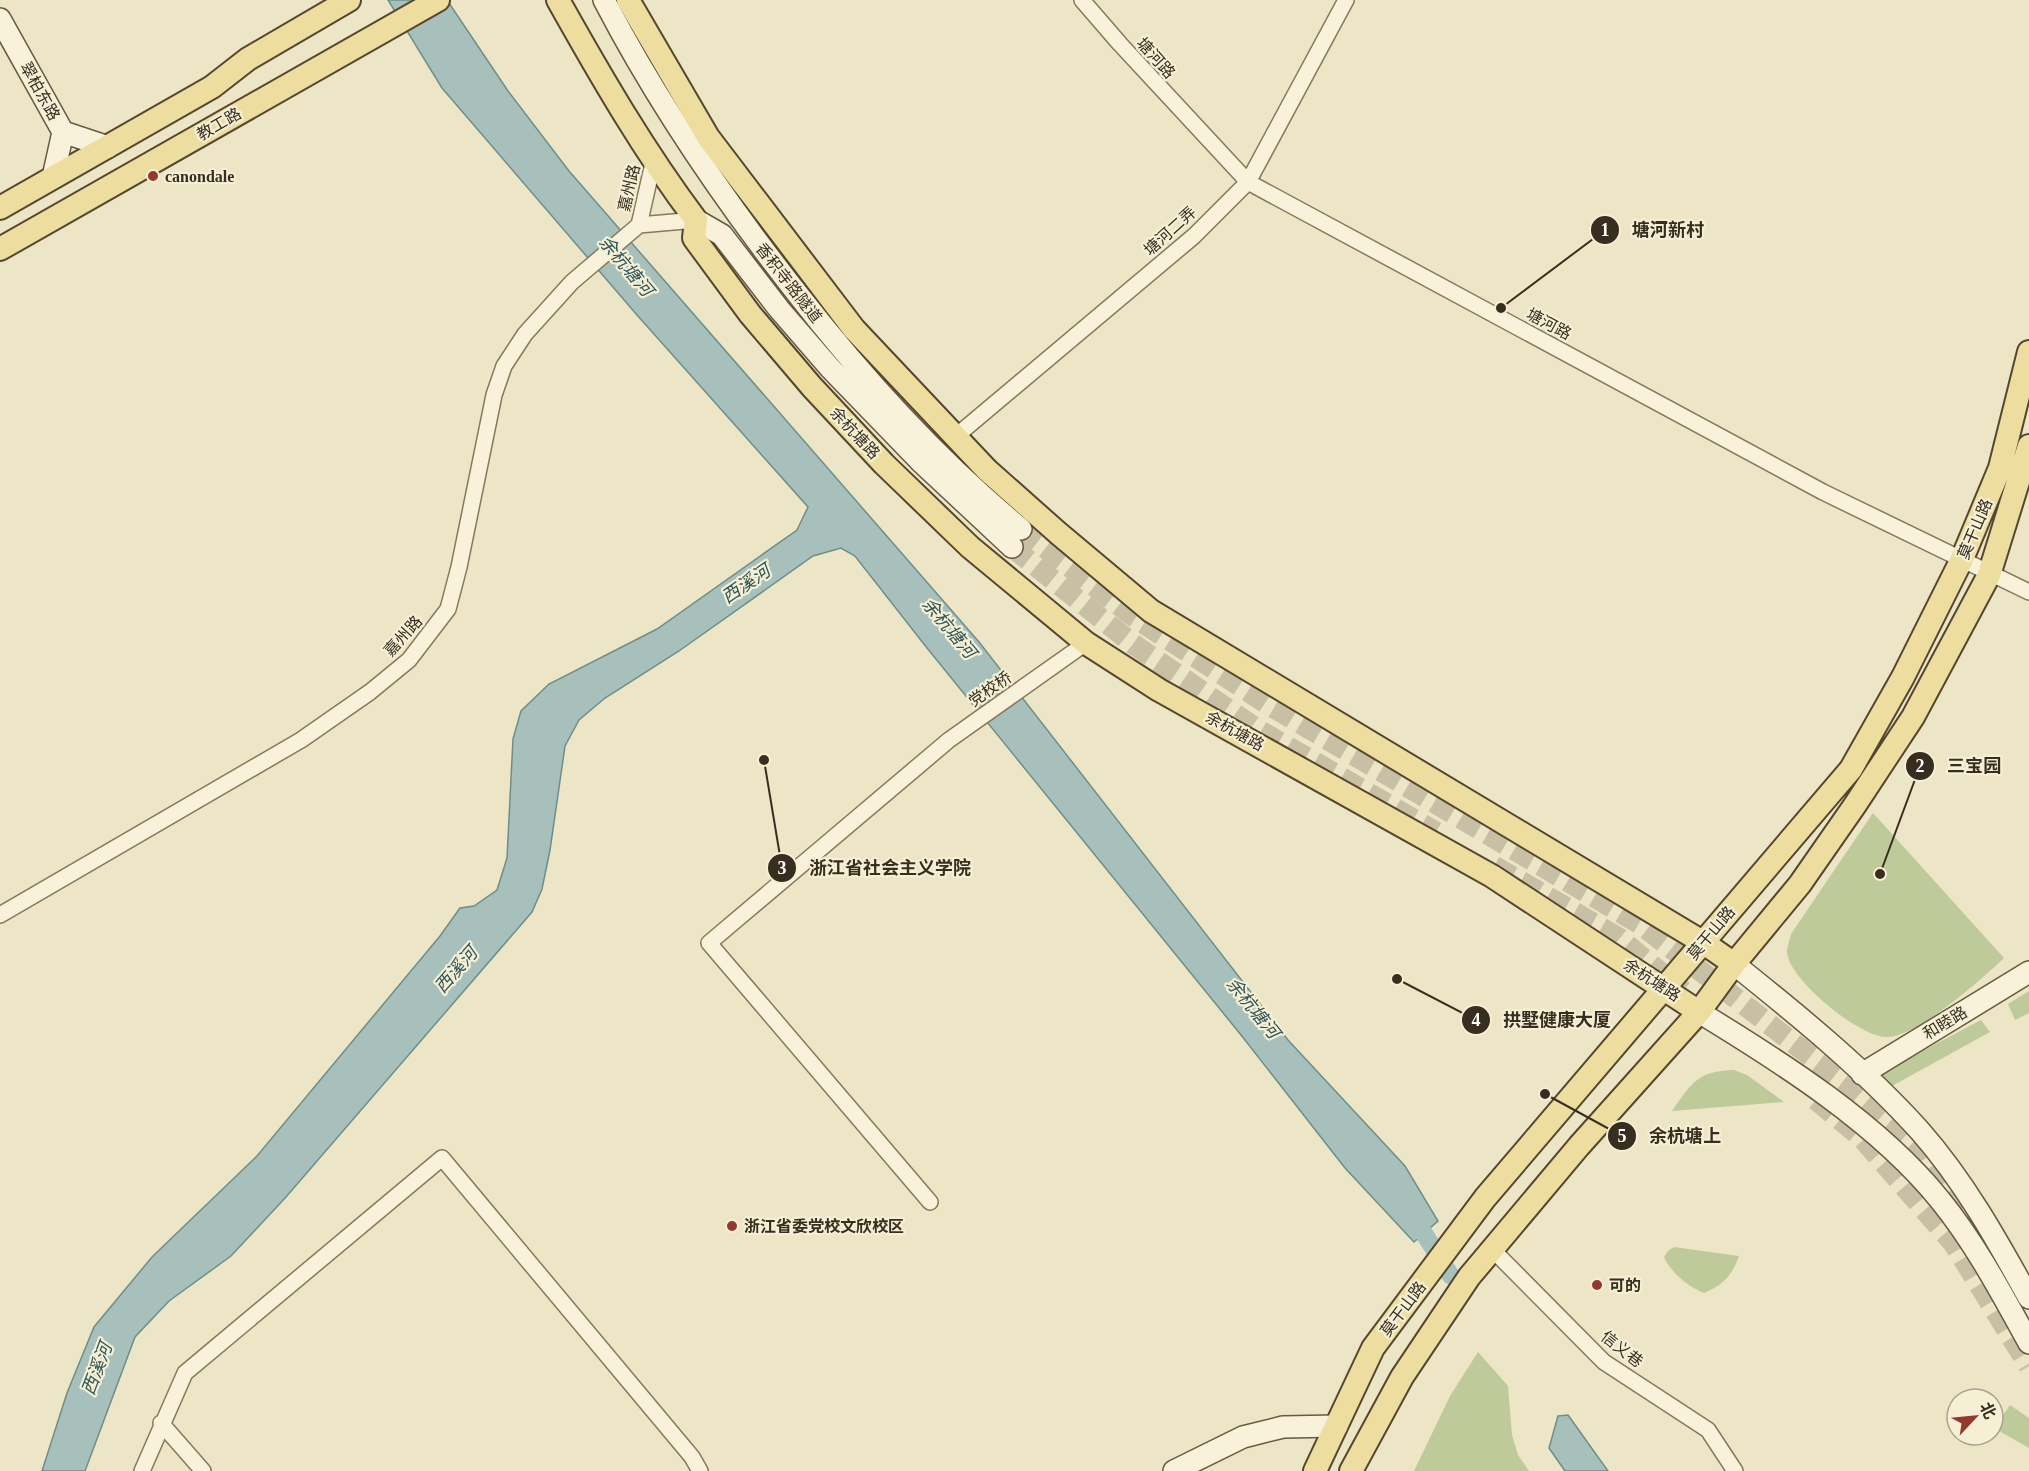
<svg xmlns="http://www.w3.org/2000/svg" width="2029" height="1471" font-family="'Times New Roman','Noto Sans SC',serif">
	<style>
		.green { fill: #bfca9a }
		.water { fill: #a7c0bc; stroke: #6e8e8a; stroke-width: 1.5 }
		.lines { fill: none; stroke-linecap: round; stroke-linejoin: round }
		.canal { stroke: #a7c0bc; stroke-width: 18 }
		.secondary-tunnel { stroke: #c8c0a5; stroke-width: 21; stroke-dasharray: 21 10; stroke-linecap: butt }
		.street-casing { stroke: #87785c; stroke-width: 18 }
		.secondary-casing { stroke: #695940; stroke-width: 24 }
		.primary-casing { stroke: #554630; stroke-width: 26 }
		.street { stroke: #f7f2d9; stroke-width: 15 }
		.secondary { stroke: #f7f2d9; stroke-width: 21 }
		.primary { stroke: #eddea0; stroke-width: 22 }
		.poi-dot { fill: #933a2f; stroke: #f4efd5; stroke-width: 2 }
		.labels { text-anchor: middle; dominant-baseline: central; stroke-width: 4.5; stroke-linejoin: round; paint-order: stroke }
		.street-label { font-size: 16px; fill: #382e20; stroke: #f4efd5 }
		.poi-label { font-size: 16px; font-weight: bold; fill: #382e20; stroke: #f4efd5; text-anchor: start }
		.water-label { font-size: 18px; font-style: italic; fill: #305557; stroke: #f4efd5 }
		.leader { fill: none; stroke: #382e20; stroke-width: 2 }
		.callout-dot { fill: #382e20; stroke: #f4efd5; stroke-width: 2 }
		.mark-label { font-size: 18px; text-anchor: middle; font-weight: bold; fill: #fff }
		.callout-label { font-size: 18px; text-anchor: middle; font-weight: bold; fill: #382e20; stroke: #f4efd5; stroke-width: 4.5; stroke-linejoin: round; paint-order: stroke }
	</style>
	<rect width="100%" height="100%" fill="#ece5c6"/>
	<!-- green -->
	<path class="green" d="M1873,813L2004,958C1982,979 1918,1036 1888,1037C1861,1039 1788,979 1787,952C1787,947 1790,939 1791,934Z
		M2029,991V1013L2015,1020L2008,1004Z
		M1981,1020L1990,1032L1892,1086L1877,1075Z
		M1734,1070L1747,1075L1784,1102L1672,1111C1692,1083 1697,1071 1734,1070Z
		M1674,1247L1739,1256C1732,1276 1723,1285 1704,1293C1690,1288 1670,1272 1664,1257L1668,1251Z
		M1478,1352L1508,1386L1512,1435L1518,1455L1529,1471H1414L1450,1396Z
		M2010,1405L2029,1418V1448L1994,1428Z"/>
	<!-- water -->
	<path class="water" d="M388,0H447L508,91L569,171L979,642L1288,1040L1405,1166L1438,1221L1414,1242L1345,1168L1241,1035L927,648L855,556L841,548L813,556L679,651L605,698L579,720L565,746L550,850L542,889L532,912L286,1197L231,1256L169,1301L135,1337L85,1471H42L67,1393L94,1327L152,1257L257,1156L440,936L460,908L474,906L497,890L507,858L513,739L521,711L549,684L657,629L797,530L808,507L637,315L442,88Z
		M1568,1415L1608,1471H1565L1549,1448L1558,1416Z"/>
	<g class="lines">
		<!-- canal -->
		<path class="canal" d="M1411,1213L1451,1276"/>
		<!-- secondary-tunnel -->
		<path class="secondary-tunnel" d="M1021,529L1134,617L1269,705L1640,924L1858,1093L1920,1146L1967,1222
			M1012,547L1133,644L1257,729L1436,832
			M1494,866L1619,938L1683,991
			M1816,1100L1861,1137L1954,1244L2029,1366"/>
		<!-- street casing -->
		<g class="street-casing">
			<path id="street" d="M1082,0L1120,44L1248,182L1823,492L2029,592
				M639,225L654,159
				M955,437L1194,236L1248,182L1346,0
				M0,915L301,740L370,692L409,660L448,609L459,567L494,395L504,366L525,334L572,282L639,225L696,220
				M930,1202L709,943L949,740L1086,643
				M1492,1249L1604,1362L1708,1430L1735,1471
				M161,1423L203,1471
				M142,1471L185,1373L442,1158L692,1457L700,1471"/>
		</g>
		<!-- secondary casing -->
		<g class="secondary-casing">
			<path id="secondary" d="M604,0C658,104 724,200 796,292C863,378 937,460 1021,529
				M0,19L63,132L53,177
				M63,132L108,147
				M696,220L722,235L779,309L830,368L920,461L1012,547
				M1734,964C1799,1016 1864,1069 1920,1131C1964,1181 1997,1240 2029,1298
				M1699,1012C1781,1062 1879,1124 1940,1200C1975,1243 2002,1294 2029,1343
				M1862,1074L2029,972
				M1174,1471L1243,1437L1283,1427L1337,1426"/>
		</g>
		<!-- primary casing -->
		<g class="primary-casing">
			<path id="primary" d="M558,0C600,75 644,151 696,220L694,238L750,314L812,387L884,464L970,547L1086,643L1159,690L1492,876L1699,1012
				M628,0L708,137L854,329L987,470L1058,533L1151,611L1704,943L1734,964
				M0,208L212,87L248,59L349,0
				M0,249L438,0
				M1315,1471L1373,1348L1485,1198L1851,769L1903,677L1962,559L2000,468L2029,352
				M1351,1471L1402,1377L1469,1277L1579,1146L1699,1012L1734,964L1800,884L1855,805L1913,717L1989,575L2029,446"/>
		</g>
		<!-- street -->
		<use href="#street" class="street"/>
		<!-- secondary -->
		<use href="#secondary" class="secondary"/>
		<!-- primary -->
		<use href="#primary" class="primary"/>
	</g>
	<!-- markers -->
	<g class="poi-dot">
		<circle cx="153" cy="176" r="6"/>
		<circle cx="732" cy="1226" r="6"/>
		<circle cx="1597" cy="1285" r="6"/>
	</g>
	<g class="labels">
		<!-- street labels -->
		<g class="street-label">
			<text transform="translate(1156 58) rotate(48)">塘河路</text>
			<text transform="translate(40 91) rotate(61)">翠柏东路</text>
			<text transform="translate(219 124) rotate(-30)">教工路</text>
			<text transform="translate(629 188) rotate(-77)">嘉州路</text>
			<text transform="translate(1170 231) rotate(-42)">塘河二弄</text>
			<text transform="translate(789 283) rotate(52)">香积寺路隧道</text>
			<text transform="translate(1549 324) rotate(28)">塘河路</text>
			<text transform="translate(855 433) rotate(47)">余杭塘路</text>
			<text transform="translate(1975 529) rotate(-67)">莫干山路</text>
			<text transform="translate(403 636) rotate(-48)">嘉州路</text>
			<text transform="translate(990 689) rotate(-35)">党校桥</text>
			<text transform="translate(1235 731) rotate(29)">余杭塘路</text>
			<text transform="translate(1711 933) rotate(-50)">莫干山路</text>
			<text transform="translate(1652 980) rotate(33)">余杭塘路</text>
			<text transform="translate(1945 1023) rotate(-31)">和睦路</text>
			<text transform="translate(1403 1309) rotate(-53)">莫干山路</text>
			<text transform="translate(1622 1349) rotate(38)">信义巷</text>
		</g>
		<!-- poi labels -->
		<g class="poi-label">
			<text x="165" y="176">canondale</text>
			<text x="744" y="1226">浙江省委党校文欣校区</text>
			<text x="1609" y="1285">可的</text>
		</g>
		<!-- water labels -->
		<g class="water-label">
			<text transform="translate(626 266) rotate(50)">余杭塘河</text>
			<text transform="translate(746 584) rotate(-34)">西溪河</text>
			<text transform="translate(949 628) rotate(50)">余杭塘河</text>
			<text transform="translate(456 970) rotate(-49)">西溪河</text>
			<text transform="translate(1253 1008) rotate(51)">余杭塘河</text>
			<text transform="translate(97 1369) rotate(-69)">西溪河</text>
		</g>
	</g>
	<!-- callouts -->
	<path class="leader" d="M1501 308L1605 230M1880 874L1920 766M764 760L782 868M1397 979L1476 1020M1545 1094L1622 1136"/>
	<g class="callout-dot">
		<circle cx="1501" cy="308" r="6"/>
		<circle cx="1880" cy="874" r="6"/>
		<circle cx="764" cy="760" r="6"/>
		<circle cx="1397" cy="979" r="6"/>
		<circle cx="1545" cy="1094" r="6"/>
		<circle cx="1605" cy="230" r="15"/>
		<circle cx="1920" cy="766" r="15"/>
		<circle cx="782" cy="868" r="15"/>
		<circle cx="1476" cy="1020" r="15"/>
		<circle cx="1622" cy="1136" r="15"/>
	</g>
	<g class="mark-label">
		<text x="1605" y="236">1</text>
		<text x="1920" y="772">2</text>
		<text x="782" y="874">3</text>
		<text x="1476" y="1026">4</text>
		<text x="1622" y="1142">5</text>
	</g>
	<g class="callout-label">
		<text x="1668" y="236">塘河新村</text>
		<text x="1974" y="772">三宝园</text>
		<text x="890" y="874">浙江省社会主义学院</text>
		<text x="1557" y="1026">拱墅健康大厦</text>
		<text x="1685" y="1142">余杭塘上</text>
	</g>
	<!-- north arrow -->
	<g transform="translate(1975 1417) rotate(64)"><circle r="28" fill="#f4efd5" stroke="#a9a28d" stroke-width="1.5"/>
	<path d="M0-4.5L10 22L0 15L-10 22Z" fill="#933a2f"/>
	<text y="-9" font-size="16" font-weight="bold" text-anchor="middle" fill="#382e20">北</text>
	</g>
</svg>
